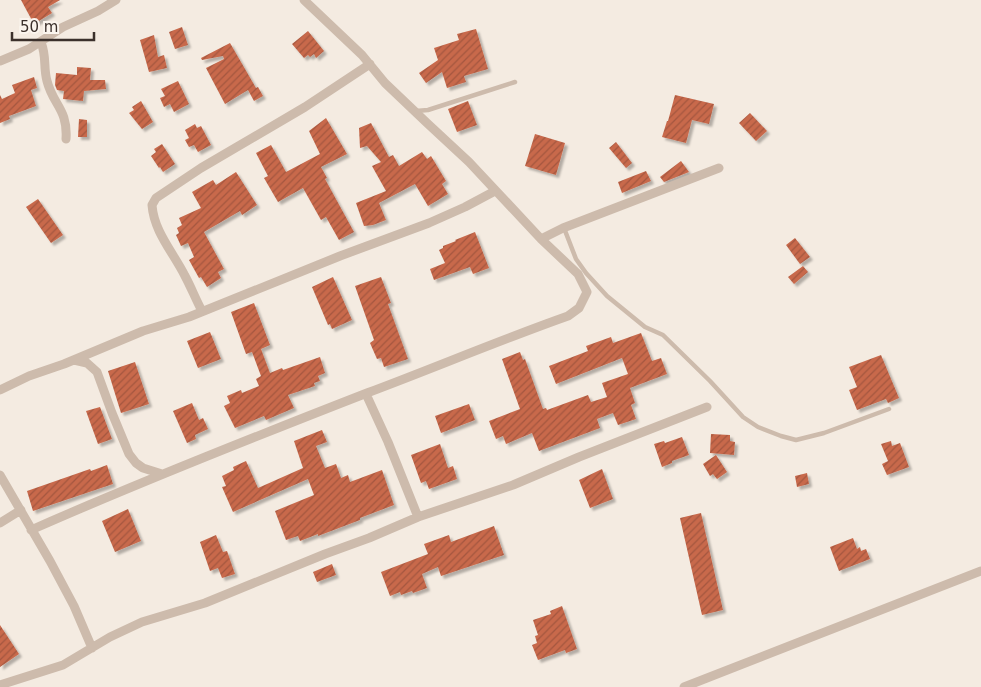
<svg xmlns="http://www.w3.org/2000/svg" width="981" height="687" font-family="'DejaVu Sans',sans-serif">
	<style>
		.building { fill: url(#building-hatch); filter: url(#shadow) }
		.lines { fill: none; stroke-linecap: round; stroke-linejoin: round }
		.lane { stroke: #cdbbac; stroke-width: 4.5 }
		.street { stroke: #cdbbac; stroke-width: 9 }
	</style>
	<defs>
		<pattern id="building-hatch" width="6" height="6" patternUnits="userSpaceOnUse" patternTransform="scale(1.25)"><rect width="6" height="6" fill="#c8694b"/><path d="M-1 1l2-2M0 6l6-6M5 7l2-2" fill="none" stroke="#a4573f"/></pattern>
		<filter id="shadow"><feDropShadow dx="3" dy="3" stdDeviation="1" flood-color="#0004"/></filter>
	</defs>
	<rect width="100%" height="100%" fill="#f4ebe1"/>
	<!-- building -->
	<path class="building" d="M21,0H60L48,7L52,13L34,24Z
		M182,27L188,45L175,49L169,32Z
		M476,29L488,69L464,76L466,82L447,88L442,72L426,83L419,73L438,60L434,48L459,40L457,34Z
		M308,31L324,51L316,58L314,54L310,57L308,55L304,58L292,44Z
		M154,35L158,57L164,55L167,68L149,72L140,40Z
		M230,43L256,88L258,87L263,96L254,101L248,90L225,104L206,68L224,59L223,56L202,60L201,58Z
		M77,67L91,68L90,80H105L106,89L84,91L83,101L63,99L64,91L57,90L55,85L56,73L77,75Z
		M34,77L37,88L31,90L36,106L9,116L10,119L0,123V95L2,99L15,93L12,85Z
		M178,81L189,104L174,112L170,104L164,107L160,98L165,96L161,89Z
		M675,95L714,104L709,124L692,120L686,143L662,137L667,121H668Z
		M141,101L153,122L142,129L129,113L134,110L132,107Z
		M468,101L477,125L457,132L448,109Z
		M750,113L767,131L756,141L739,123Z
		M326,118L347,154L321,167L327,178L325,179L354,232L339,240L326,217L321,220L303,188L278,202L264,178L268,176L256,153L271,145L286,172L320,154L309,131Z
		M79,119L87,120V137H78Z
		M371,123L389,157L393,155L399,166L422,152L427,159L431,156L446,181L442,184L448,194L428,206L415,184L379,203L386,220L373,225L364,226L356,203L386,191L372,166L381,162L367,146L360,148L359,128Z
		M195,124L197,128L201,126L211,145L198,152L194,145L189,147L185,140L189,138L185,130Z
		M535,134L565,143L556,175L525,166Z
		M616,142L632,163L626,168L609,148Z
		M162,144L175,164L163,172L160,167L159,168L151,156L156,152L154,149Z
		M681,161L689,172L664,182L660,177Z
		M646,171L651,181L622,193L618,182Z
		M236,172L257,205L242,215L240,211L204,232L224,269L218,272L221,278L207,287L201,277L199,278L189,260L194,257L188,243L181,246L176,235L179,233L177,228L182,225L179,218L201,208L192,192L213,180L216,185Z
		M38,199L63,235L51,243L26,207Z
		M475,232L489,268L473,274L470,267L434,280L430,269L445,263L439,250L443,248V246L456,241L455,240Z
		M795,238L810,257L800,264L786,245Z
		M803,266L808,272L794,284L788,277Z
		M333,277L352,320L332,329L330,324L328,325L312,287Z
		M381,277L391,303L388,304L408,359L384,367L381,358L377,359L370,343L374,340L355,286Z
		M254,303L270,345L261,349L270,373L282,368L283,370L320,357L325,373L318,376L320,381L314,383L315,386L288,395L294,408L266,420L264,416L235,428L224,406L230,403L227,396L241,390L242,393L259,386L256,379L261,376L252,352L246,354L231,312Z
		M210,332L221,359L198,368L187,341Z
		M641,333L652,361L661,358L667,374L630,388L635,403L631,405L636,419L618,425L613,413L597,419L600,428L539,451L532,433L506,444L503,436L496,439L489,421L520,409L502,359L520,352L523,360L525,359L543,409L546,408L547,410L588,395L591,402L607,397L602,383L628,374L622,358L556,384L549,366L588,351L586,346L611,337L613,343Z
		M881,355L899,398L888,403L886,399L857,410L849,390L857,387L849,367Z
		M135,362L149,404L121,413L108,371Z
		M192,403L199,420L203,418L208,429L195,435L196,439L187,443L173,411Z
		M469,404L475,420L441,433L435,416Z
		M100,407L112,439L98,444L86,411Z
		M322,430L327,442L316,446L325,468L336,464L341,478L348,475L350,482L382,470L394,505L360,518V520L318,536V534L300,541L298,536L286,540L275,511L314,495L308,479L233,512L222,487L226,486L222,476L234,470L233,467L246,461L258,488L303,468L294,441Z
		M711,434L730,435V441L735,442L734,455L710,453Z
		M682,437L689,455L672,461V463L662,467L654,444L664,441L665,443Z
		M891,441L892,446L900,443L909,467L887,475L882,464L888,461L881,444Z
		M440,444L448,468L453,466L457,479L429,489L426,481L421,483L411,455Z
		M716,455L727,472L717,479L713,474L710,476L703,464Z
		M107,465L113,484L33,511L27,491L90,469L91,471Z
		M602,469L613,499L590,508L579,480Z
		M807,473L809,484L797,487L795,476Z
		M128,509L141,541L115,552L102,521Z
		M701,513L723,610L702,615L680,518Z
		M494,526L504,555L441,576L438,567L422,574L427,588L413,593L412,591L401,595L400,592L390,596L381,572L428,554L424,544L449,535L451,542Z
		M216,535L223,552L227,551L235,574L222,578L218,568L210,571L200,542Z
		M853,538L857,549L860,547L861,551L866,549L870,559L839,571L830,547Z
		M332,564L336,575L317,582L313,572Z
		M562,606L577,649L566,653L565,650L538,660L532,645L537,643L535,636L538,635L533,620L551,614L550,611Z
		M0,625L19,654L0,667Z"/>
	<g class="lines">
		<!-- lane -->
		<path class="lane" d="M416,111L428,110L515,82
			M564,228L576,259L586,273L607,296L645,327L663,335L710,381L743,417L758,427L781,436L796,440L824,433L889,409"/>
		<!-- street -->
		<path class="street" d="M41,42C47,58 43,66 47,81C53,105 68,109 66,139
			M0,61L29,49L63,27L98,11L116,0
			M541,239L563,228L719,168
			M202,311C196,300 191,287 185,276C173,252 154,232 152,205L156,198L201,168L305,107L370,64
			M74,360L87,363L97,372L112,413L129,454L136,463L143,468L162,474
			M0,390L29,376L64,364L143,331L189,317L340,256L429,223L465,207L495,191
			M366,394L388,442L418,517
			M0,475L50,561L74,606L92,648
			M0,523L21,510
			M31,530C142,481 254,437 367,393C434,368 500,340 568,316L579,308L587,292L578,274L541,239L469,162L427,123L385,83L362,55L304,0
			M0,685L63,665L110,637L142,622L205,603L325,554L369,538L418,517L513,485L579,457L707,407
			M684,687L981,571"/>
	</g>
	<!-- scale -->
	<path d="M12 32v8h82v-8" fill="none" stroke="#3b302b" stroke-width="2.5"/>
	<text x="20" y="32" font-size="15" fill="#3b302b" stroke="#fbf5ee" stroke-width="4" paint-order="stroke">50 m</text>
</svg>
